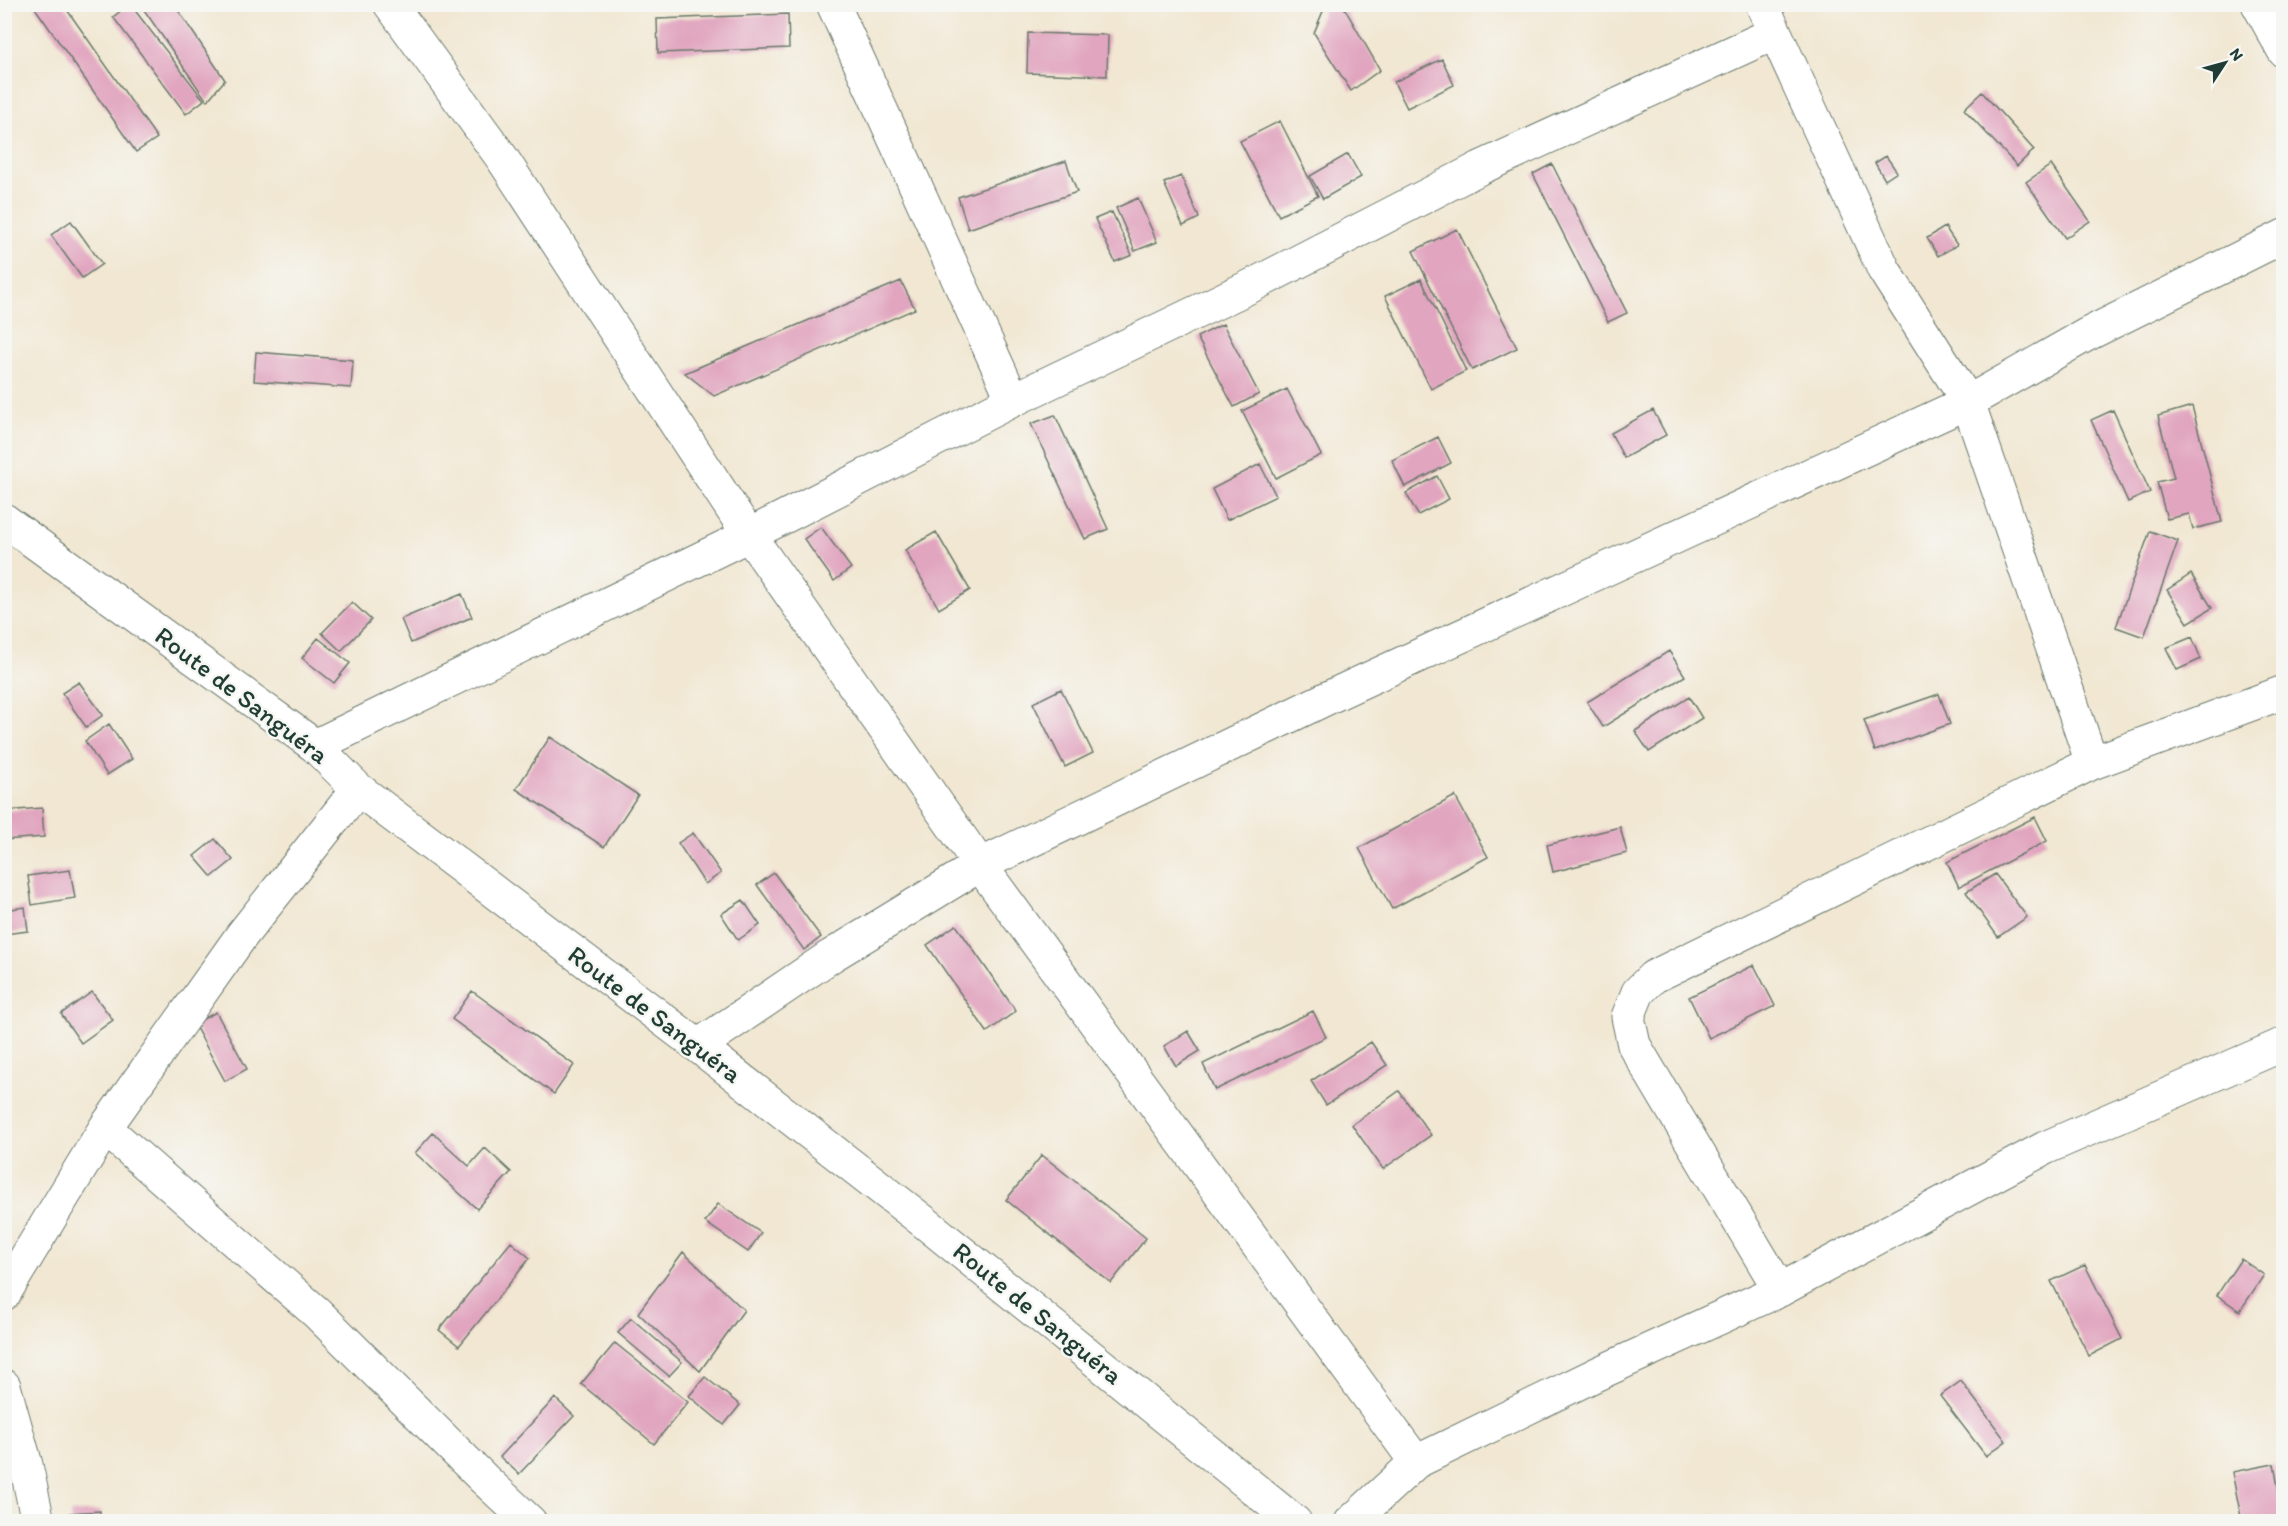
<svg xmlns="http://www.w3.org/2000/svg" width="2288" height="1526" font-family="Itim,sans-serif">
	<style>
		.building { fill: #e1a5bf }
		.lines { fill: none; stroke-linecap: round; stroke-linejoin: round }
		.minor-casing { stroke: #68786b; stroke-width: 35 }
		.minor { stroke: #fff; stroke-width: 33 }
		.labels { text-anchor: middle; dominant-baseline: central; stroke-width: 5; stroke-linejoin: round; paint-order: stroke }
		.street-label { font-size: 26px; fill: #1f3d34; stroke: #f6f6f2 }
	</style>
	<rect width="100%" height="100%" fill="#f6f6f2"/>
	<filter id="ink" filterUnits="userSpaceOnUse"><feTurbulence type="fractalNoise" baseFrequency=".0167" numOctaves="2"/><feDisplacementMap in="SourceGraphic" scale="12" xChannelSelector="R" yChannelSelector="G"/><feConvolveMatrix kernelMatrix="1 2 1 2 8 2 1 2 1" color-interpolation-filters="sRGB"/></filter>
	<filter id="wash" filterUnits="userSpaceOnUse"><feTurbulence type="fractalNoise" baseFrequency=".008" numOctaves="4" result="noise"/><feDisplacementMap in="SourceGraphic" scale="24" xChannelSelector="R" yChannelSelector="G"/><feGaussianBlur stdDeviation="1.35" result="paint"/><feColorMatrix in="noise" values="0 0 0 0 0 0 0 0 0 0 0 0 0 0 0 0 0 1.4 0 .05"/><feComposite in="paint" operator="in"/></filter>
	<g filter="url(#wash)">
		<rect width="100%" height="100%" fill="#f1e7d2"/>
		<g id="blocks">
			<!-- building -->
			<path class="building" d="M41,4H63L157,138L136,152L35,8Z
				M130,4L204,100L186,114L113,17Z
				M140,4H174L225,80L207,101Z
				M1326,4H1342L1380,70L1351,91L1314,33Z
				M788,14L789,48L658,53L657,19Z
				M1028,33L1108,35L1107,76L1027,73Z
				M1442,59L1454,85L1407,108L1394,82Z
				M1982,92L2034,150L2017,166L1964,109Z
				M1280,121L1318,196L1279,216L1240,141Z
				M1348,154L1361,177L1323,199L1310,176Z
				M1886,156L1897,172L1885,180L1875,163Z
				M1066,161L1077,192L968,229L958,197Z
				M1552,164L1627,313L1608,322L1533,174Z
				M2051,165L2090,221L2065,238L2026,182Z
				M1181,176L1199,218L1183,226L1164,183Z
				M1138,198L1157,242L1135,251L1116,208Z
				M1112,212L1132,255L1115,262L1095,219Z
				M71,221L102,264L82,278L51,235Z
				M1945,227L1957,245L1938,256L1927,238Z
				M1457,229L1517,348L1472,370L1413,251Z
				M1421,279L1466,371L1431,389L1385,296Z
				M901,281L915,309L714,396L685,373Z
				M1223,324L1259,394L1234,407L1197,337Z
				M256,352L353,360L351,388L254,381Z
				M1287,389L1321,455L1276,478L1242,411Z
				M2192,406L2222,522L2193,529L2189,514L2167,519L2157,482L2174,478L2158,416Z
				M1653,410L1666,435L1624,458L1611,433Z
				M2113,410L2150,492L2128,502L2091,420Z
				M1055,415L1108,529L1085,539L1031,424Z
				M1438,437L1451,463L1405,487L1392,460Z
				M1260,464L1276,496L1227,520L1212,489Z
				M1437,476L1449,499L1418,515L1406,493Z
				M821,527L851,568L834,581L804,539Z
				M2150,531L2178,541L2144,637L2116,627Z
				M936,532L970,590L939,609L905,550Z
				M2191,574L2212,608L2188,623L2167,590Z
				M462,594L472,617L411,643L401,619Z
				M352,602L371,620L341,651L322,633Z
				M2192,637L2201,659L2177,670L2166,648Z
				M318,638L350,663L334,683L302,658Z
				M1669,651L1685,676L1603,727L1587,702Z
				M79,682L103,715L86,727L62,693Z
				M1061,689L1093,753L1065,767L1033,703Z
				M1939,694L1950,724L1875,751L1864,720Z
				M1689,697L1702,718L1649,752L1635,731Z
				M109,724L132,759L107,775L85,741Z
				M550,737L638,795L604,847L516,789Z
				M1455,796L1488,857L1392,909L1359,848Z
				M42,808L44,837L4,840V811Z
				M2035,817L2047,841L1959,887L1947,862Z
				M1620,827L1627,853L1553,872L1547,845Z
				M693,833L721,873L705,884L678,843Z
				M215,839L233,860L212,877L194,856Z
				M70,870L75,898L32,905L28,876Z
				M774,873L821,937L804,950L757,885Z
				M1995,874L2027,917L1998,937L1966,892Z
				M743,900L760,925L738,940L721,914Z
				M25,907L28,931L4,934V910Z
				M956,925L1016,1011L987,1032L927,945Z
				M1754,965L1775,1006L1709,1038L1689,997Z
				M472,991L574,1065L554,1094L452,1019Z
				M92,992L113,1020L81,1043L61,1014Z
				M1313,1011L1326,1037L1215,1090L1203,1064Z
				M216,1012L247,1069L225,1081L194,1024Z
				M1188,1031L1200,1051L1176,1066L1164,1046Z
				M1371,1042L1387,1065L1326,1105L1311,1081Z
				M1399,1091L1431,1135L1383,1169L1352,1125Z
				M433,1133L469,1166L485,1148L511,1172L477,1209L415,1153Z
				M1042,1155L1146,1238L1111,1283L1006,1200Z
				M718,1204L761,1233L748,1252L705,1222Z
				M511,1242L530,1258L459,1346L439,1330Z
				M683,1252L744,1310L700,1371L638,1313Z
				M2241,1259L2264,1275L2240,1311L2217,1295Z
				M2085,1265L2122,1339L2089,1356L2051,1281Z
				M631,1318L682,1362L669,1376L618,1333Z
				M615,1343L688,1402L654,1444L581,1384Z
				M705,1377L740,1405L724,1425L689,1396Z
				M1961,1381L2006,1441L1986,1456L1940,1396Z
				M555,1398L574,1416L519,1474L500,1457Z
				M2274,1464L2284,1522H2242L2232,1472Z
				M100,1511L101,1522H71L70,1513Z"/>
		</g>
	</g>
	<g filter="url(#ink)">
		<use href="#blocks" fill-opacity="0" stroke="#68786b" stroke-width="1.5"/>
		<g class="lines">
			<!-- minor casing -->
			<g class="minor-casing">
				<path id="minor" d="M390,4L502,158L749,535L980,865L1416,1462
					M833,4L1013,400
					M1762,4L1884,270L1968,402L2092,763
					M2258,4L2284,51
					M4,520L315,746L358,789L698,1046L923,1221L1295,1522
					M315,746L749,535L1013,400L1253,285L1480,168L1775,33
					M698,1046L831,956L980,865L1342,691L1968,402L2086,335L2284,236
					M105,1128L317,1313L484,1479L530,1522
					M1780,1290L1634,1045L1628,1017L1638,992L1653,977L2092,763L2284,692
					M4,1294L105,1128L242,935L358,789
					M4,1386L26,1465L38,1522
					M1351,1522L1416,1462L1597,1374L1780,1290L2045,1148L2284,1044"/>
			</g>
			<!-- minor -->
			<use href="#minor" class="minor"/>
		</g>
	</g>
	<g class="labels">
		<!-- street labels -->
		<g class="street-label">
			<text transform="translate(242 695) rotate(37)">Route de Sanguéra</text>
			<text transform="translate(655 1014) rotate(37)">Route de Sanguéra</text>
			<text transform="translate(1038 1313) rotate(39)">Route de Sanguéra</text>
		</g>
	</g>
	<!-- margin -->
	<rect width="2288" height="1526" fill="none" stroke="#f6f6f2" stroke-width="24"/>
	<!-- north arrow -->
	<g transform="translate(2225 63) rotate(54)" stroke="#f6f6f2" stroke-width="4.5" paint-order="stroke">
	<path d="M0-4.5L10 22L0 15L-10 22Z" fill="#1f3d34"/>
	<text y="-9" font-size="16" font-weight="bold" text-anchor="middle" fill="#1f3d34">N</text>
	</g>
</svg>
